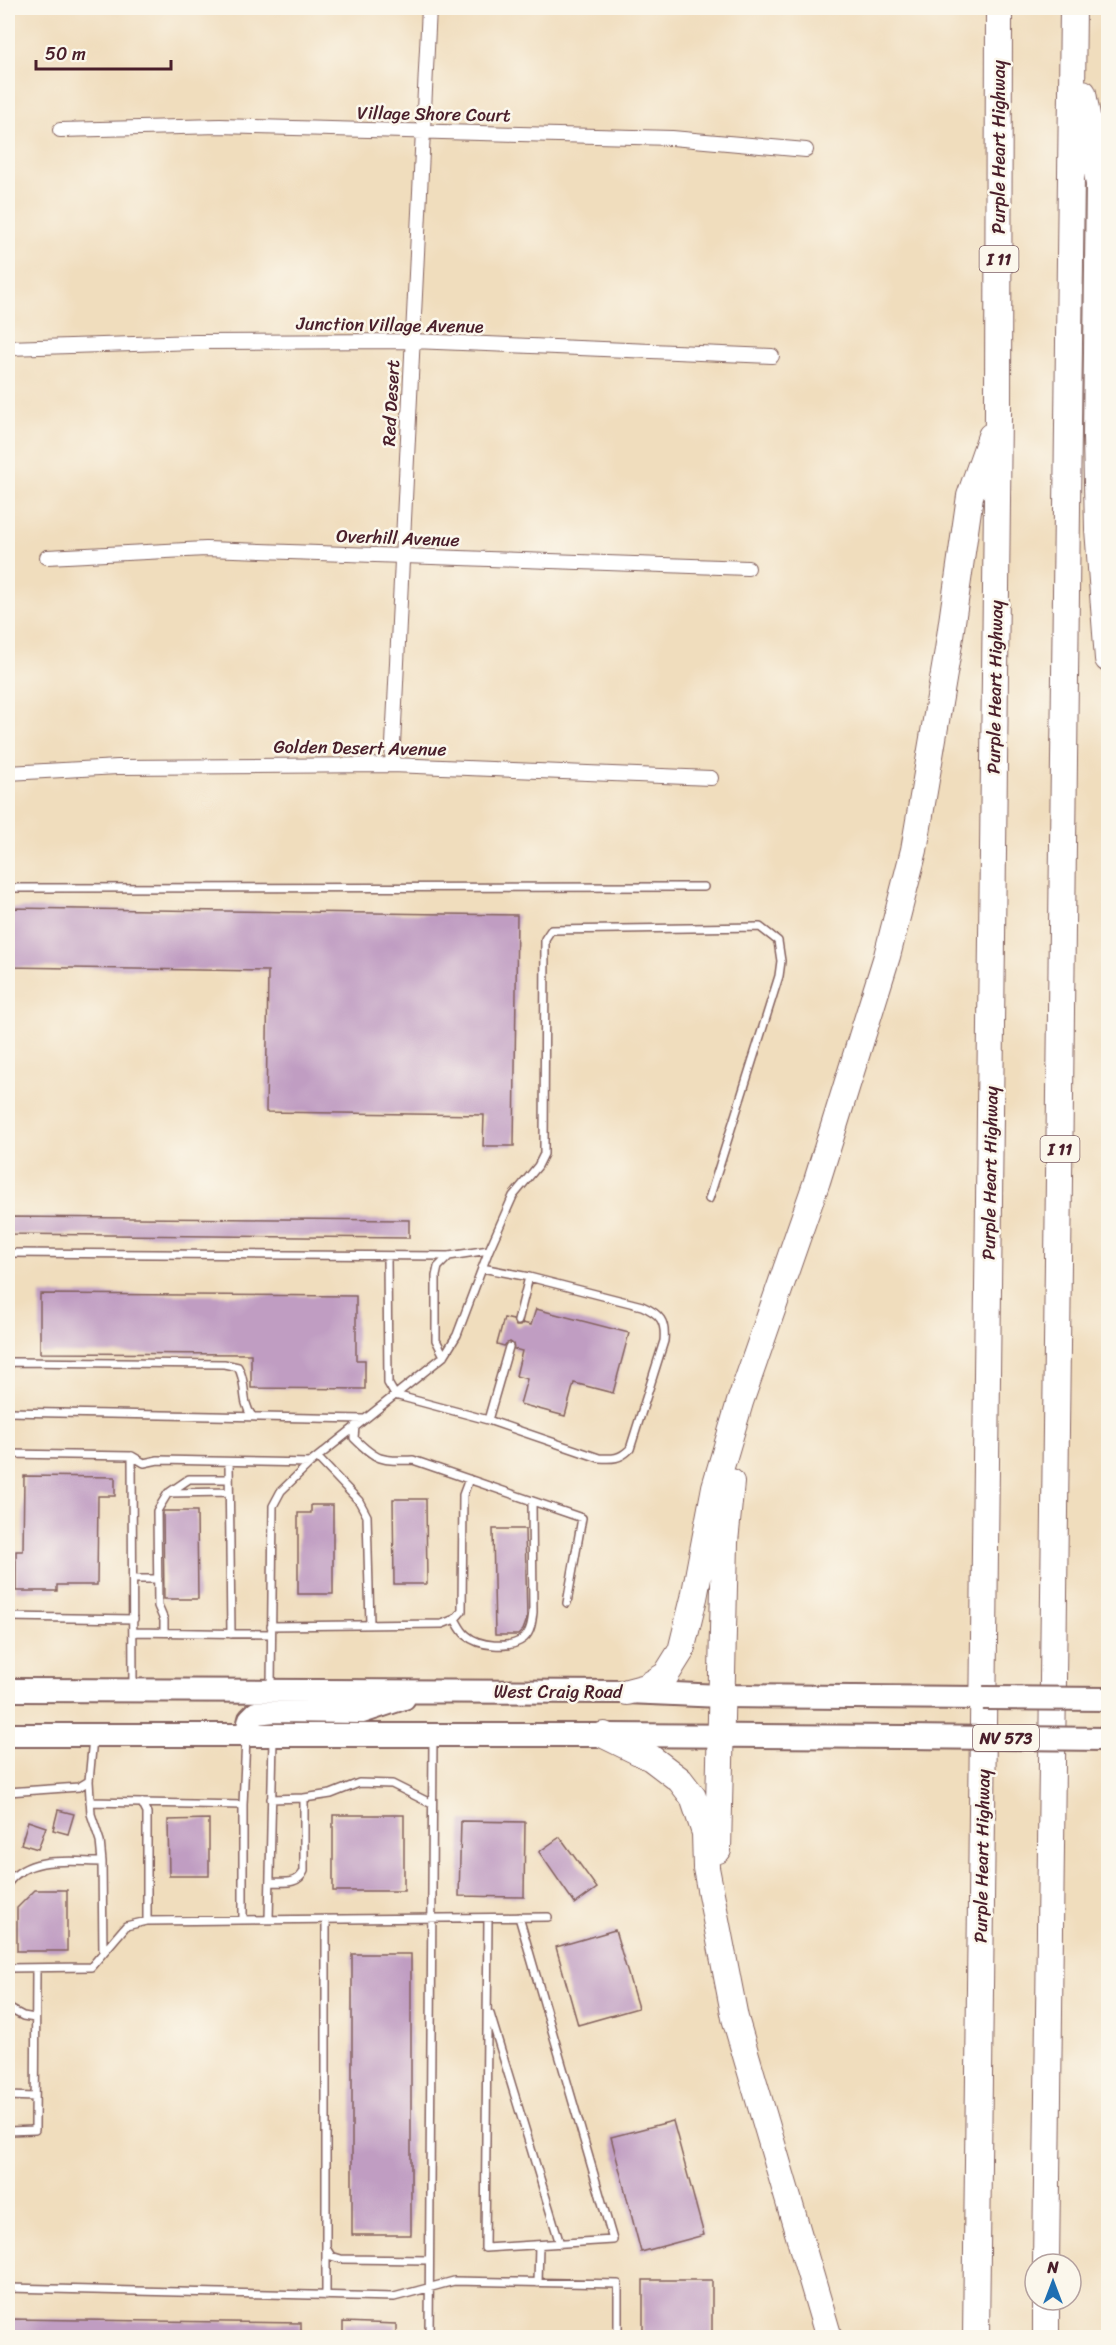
<svg xmlns="http://www.w3.org/2000/svg" width="1116" height="2345" font-family="Sriracha,sans-serif">
	<style>
		.building { fill: #c09dc2 }
		.lines { fill: none; stroke-linecap: round; stroke-linejoin: round }
		.lane-casing { stroke: #84625e; stroke-width: 10 }
		.street-casing { stroke: #84625e; stroke-width: 16 }
		.primary-casing { stroke: #84625e; stroke-width: 26 }
		.highway-casing { stroke: #84625e; stroke-width: 28 }
		.lane { stroke: #fff; stroke-width: 7 }
		.street { stroke: #fff; stroke-width: 14 }
		.primary { stroke: #fff; stroke-width: 22 }
		.highway { stroke: #fff; stroke-width: 26 }
		.primary-bridge-casing { stroke: #84625e; stroke-width: 26; stroke-linecap: butt }
		.primary-bridge { stroke: #fff; stroke-width: 22 }
		.labels { text-anchor: middle; dominant-baseline: central; stroke-width: 5; stroke-linejoin: round; paint-order: stroke }
		.shield { fill: #fbf7ec; stroke: #7f6065; stroke-width: 1.5 }
		.shield-label { font-size: 16px; font-weight: bold; fill: #4a1f2b }
		.street-label { font-size: 18px; fill: #4a1f2b; stroke: #fbf7ec }
	</style>
	<rect width="100%" height="100%" fill="#fbf7ec"/>
	<filter id="ink" filterUnits="userSpaceOnUse"><feTurbulence type="fractalNoise" baseFrequency=".0167" numOctaves="2"/><feDisplacementMap in="SourceGraphic" scale="12" xChannelSelector="R" yChannelSelector="G"/><feConvolveMatrix kernelMatrix="1 2 1 2 8 2 1 2 1" color-interpolation-filters="sRGB"/></filter>
	<filter id="wash" filterUnits="userSpaceOnUse"><feTurbulence type="fractalNoise" baseFrequency=".008" numOctaves="4" result="noise"/><feDisplacementMap in="SourceGraphic" scale="24" xChannelSelector="R" yChannelSelector="G"/><feGaussianBlur stdDeviation="1.35" result="paint"/><feColorMatrix in="noise" values="0 0 0 0 0 0 0 0 0 0 0 0 0 0 0 0 0 1.4 0 .05"/><feComposite in="paint" operator="in"/></filter>
	<g filter="url(#wash)">
		<rect width="100%" height="100%" fill="#f0ddbd"/>
		<g id="blocks">
			<!-- building -->
			<path class="building" d="M8,908L517,915L514,1146H483L484,1115L266,1112L268,971L8,967Z
				M8,1217L409,1220V1238L8,1234Z
				M40,1294L356,1296V1360H365V1389L251,1388V1354L40,1353Z
				M536,1309L629,1333L613,1393L574,1383L565,1416L520,1404L527,1379L516,1376L522,1351L514,1349L513,1344L510,1342L504,1346L497,1344L504,1318L513,1320L516,1326H520L523,1323L531,1325Z
				M24,1476L115,1477V1496H98L97,1585H57V1591H16V1551H23Z
				M393,1499H426L427,1584H394Z
				M311,1505H333V1594H298V1513H311Z
				M163,1511H197L198,1599H164Z
				M493,1529H525L527,1619L523,1630L518,1635H495Z
				M58,1810L74,1814L68,1834L53,1830Z
				M333,1815H404V1891H333Z
				M209,1819V1876H169L168,1820Z
				M28,1821L46,1827L38,1849L21,1844Z
				M461,1821L525,1822L524,1897L459,1896Z
				M560,1837L597,1888L575,1904L539,1852Z
				M35,1890H67V1951H17V1908Z
				M615,1930L638,2008L578,2025L556,1947Z
				M352,1954H411V2235H352Z
				M673,2121L704,2235L641,2252L611,2137Z
				M643,2280H712V2337H643Z
				M8,2319L301,2323V2337H8Z
				M343,2322L396,2324V2337H343Z"/>
		</g>
	</g>
	<g filter="url(#ink)">
		<use href="#blocks" fill-opacity="0" stroke="#84625e" stroke-width="1.5"/>
		<g class="lines">
			<!-- lane casing -->
			<g class="lane-casing">
				<path id="lane" d="M8,888L704,887
					M8,1253L449,1256L489,1250
					M387,1256L388,1383L395,1395L488,1420L599,1458C613,1459 620,1459 630,1449L664,1341C666,1321 660,1314 642,1306L529,1277L518,1321
					M482,1268L529,1277
					M444,1356L436,1340V1276L438,1267L449,1256
					M8,1367L12,1362L224,1364L238,1367C248,1384 240,1400 252,1416
					M8,1412L364,1419
					M488,1420L509,1347
					M355,1426L354,1438C377,1461 381,1461 413,1460L582,1518L567,1603
					M8,1454L132,1456L133,1688
					M132,1456L144,1463L158,1460L310,1463
					M318,1458L359,1501L367,1516L370,1624
					M229,1462L231,1634
					M170,1492L189,1479H229
					M134,1579H158
					M8,1617L134,1619
					M455,1619C458,1624 461,1631 466,1635C478,1646 510,1650 524,1638C531,1632 532,1621 533,1612L532,1501
					M271,1626L442,1624L455,1619L462,1611L463,1495L469,1479
					M134,1632L271,1634
					M164,1632V1620L158,1606L157,1511L168,1493L229,1492
					M271,1686L273,1506L281,1491L310,1463L444,1356L457,1335L489,1250L513,1196L538,1166L544,1154L545,939L551,930L760,927L778,941L781,961L779,976L709,1199
					M89,1781L91,1814L100,1841L102,1862
					M8,1792L79,1787L89,1781L93,1738
					M304,1798L331,1794L359,1783L392,1784L432,1804
					M90,1802L243,1805
					M142,1803L147,1813V1921
					M270,1882C284,1882 298,1885 304,1871V1798L271,1799
					M8,1883C29,1855 70,1862 102,1862L103,1953
					M488,1918L485,2248L613,2240L519,1917
					M269,1919L273,1739
					M243,1920V1805L246,1738
					M8,1968L91,1967L126,1926L147,1921L548,1917
					M8,2008L23,2016L35,2018
					M490,2014L560,2244
					M8,2096L35,2097
					M8,2131L35,2130L36,1969
					M326,2248L331,2256L341,2259L429,2260
					M538,2283L539,2245
					M8,2288L394,2297L454,2281L618,2284V2338
					M326,2296V1919
					M429,2338L433,1737"/>
			</g>
			<!-- street casing -->
			<g class="street-casing">
				<path id="street" d="M60,130L220,126L672,138L806,150
					M8,348L196,342L413,341L772,356
					M47,557L206,549L748,568
					M392,765L429,8
					M8,773L118,767L392,765L711,778"/>
			</g>
			<!-- primary casing -->
			<g class="primary-casing">
				<path id="primary" d="M8,1690L627,1692L721,1696L983,1698
					M8,1735H604L904,1737
					M246,1735L250,1719L256,1713L274,1711L362,1712L404,1698"/>
			</g>
			<!-- highway casing -->
			<g class="highway-casing">
				<path id="highway" d="M1083,93L1099,184L1096,437L1098,529L1108,659
					M627,1692L646,1687L666,1675L681,1651L694,1598L715,1487L740,1402L817,1181L887,956L914,850L948,650L970,496L991,436
					M604,1735L651,1758L680,1780L693,1797L705,1833L706,1868L735,2018L829,2338
					M718,1850L725,1542L731,1482
					M1046,2264L1073,8
					M976,2338L998,413L999,8
					M1046,2338V2300"/>
			</g>
			<!-- lane -->
			<use href="#lane" class="lane"/>
			<!-- street -->
			<use href="#street" class="street"/>
			<!-- primary -->
			<use href="#primary" class="primary"/>
			<!-- highway -->
			<use href="#highway" class="highway"/>
			<!-- primary-bridge casing -->
			<g class="primary-bridge-casing">
				<path id="primary-bridge" d="M983,1698L1108,1699
					M904,1737L1108,1739"/>
			</g>
			<!-- primary-bridge -->
			<use href="#primary-bridge" class="primary-bridge"/>
		</g>
	</g>
	<g class="labels">
		<!-- shield labels -->
		<g class="shield">
			<rect x="979.5" y="246" width="39" height="26" rx="4.5"/>
			<rect x="1040.5" y="1136" width="39" height="26" rx="4.5"/>
			<rect x="973" y="1725" width="66" height="26" rx="4.5"/>
		</g>
		<g class="shield-label">
			<text x="999" y="259">I 11</text>
			<text x="1060" y="1149">I 11</text>
			<text x="1006" y="1738">NV 573</text>
		</g>
		<!-- street labels -->
		<g class="street-label">
			<text transform="translate(434 114) rotate(1)">Village Shore Court</text>
			<text transform="translate(999 147) rotate(-90)">Purple Heart Highway</text>
			<text transform="translate(390 325) rotate(1)">Junction Village Avenue</text>
			<text transform="translate(391 403) rotate(-87)">Red Desert</text>
			<text transform="translate(398 538) rotate(2)">Overhill Avenue</text>
			<text transform="translate(995 687) rotate(-89)">Purple Heart Highway</text>
			<text transform="translate(360 748) rotate(1)">Golden Desert Avenue</text>
			<text transform="translate(990 1173) rotate(-89)">Purple Heart Highway</text>
			<text x="558" y="1692">West Craig Road</text>
			<text transform="translate(982 1856) rotate(-89)">Purple Heart Highway</text>
		</g>
	</g>
	<!-- margin -->
	<rect width="1116" height="2345" fill="none" stroke="#fbf7ec" stroke-width="30"/>
	<!-- north arrow -->
	<g transform="translate(1053 2282)"><circle r="28" fill="#fbf7ec" stroke="#b4a19f" stroke-width="1.5"/>
	<path d="M0-4.5L10 22L0 15L-10 22Z" fill="#1f6fb2"/>
	<text y="-9" font-size="16" font-weight="bold" text-anchor="middle" fill="#4a1f2b">N</text>
	</g>
	<!-- scale -->
	<path d="M36 60v9h135v-9" fill="none" stroke="#4a1f2b" stroke-width="3"/>
	<text x="45" y="60" font-size="18" fill="#4a1f2b" stroke="#fbf7ec" stroke-width="4.5" paint-order="stroke">50 m</text>
</svg>
